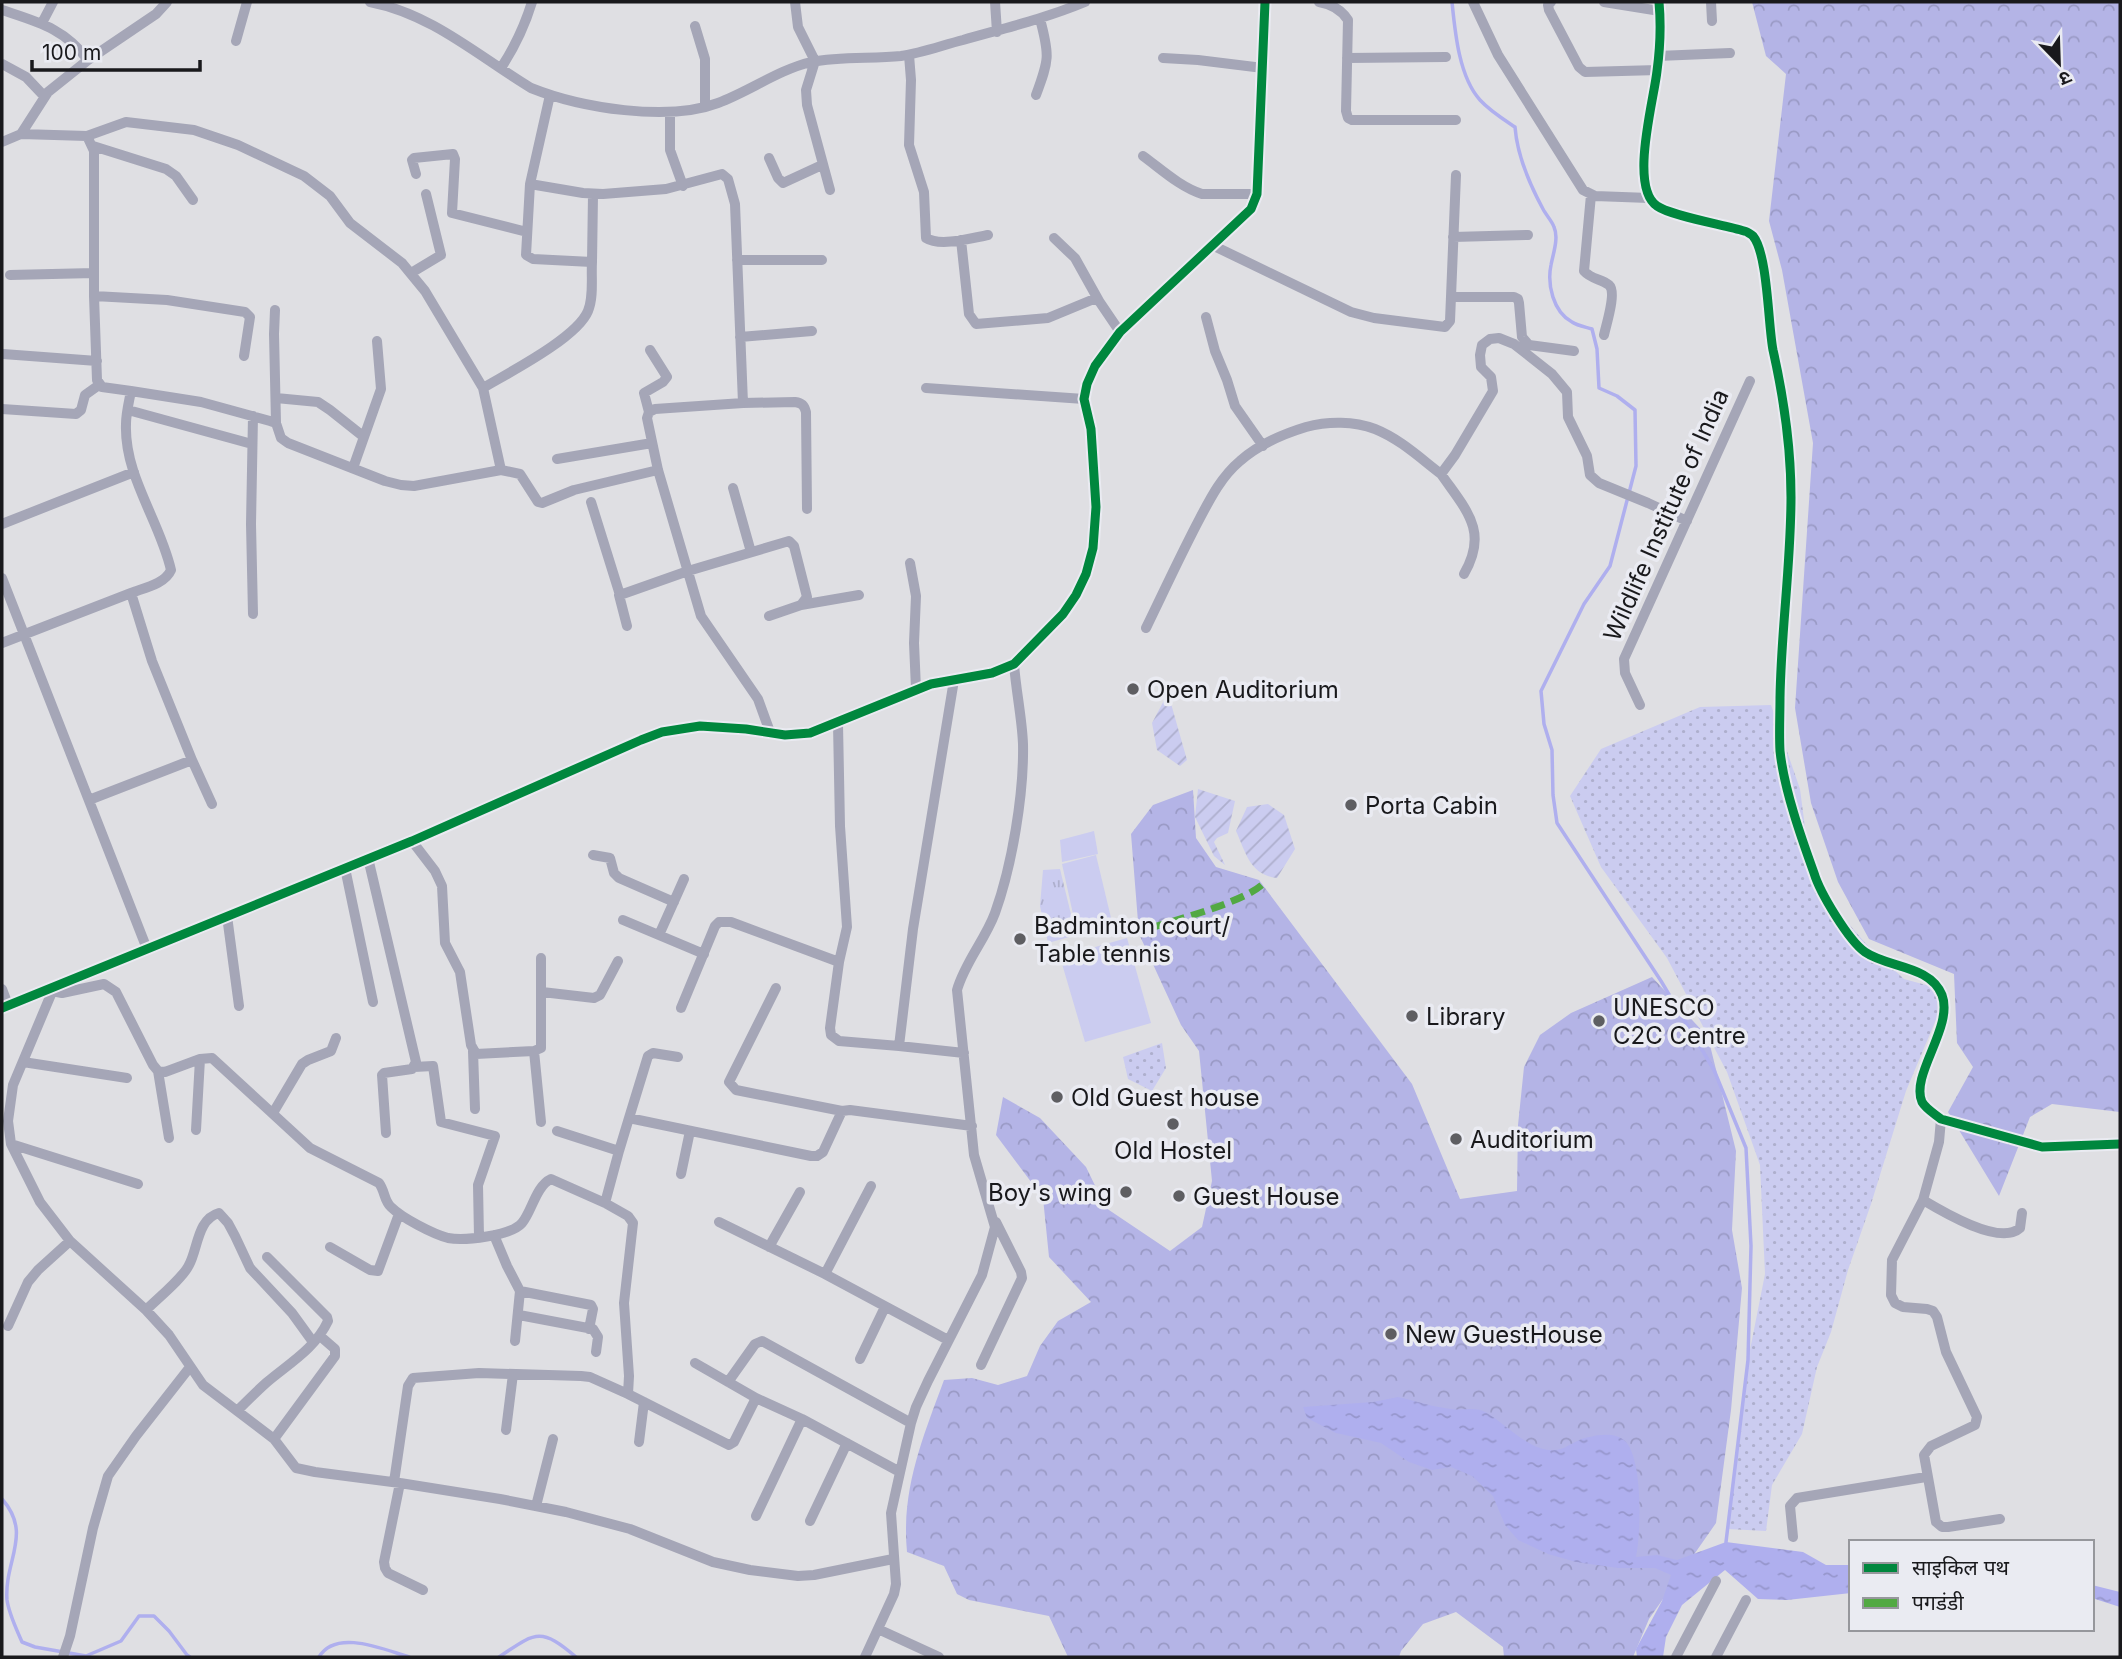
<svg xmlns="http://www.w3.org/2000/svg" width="2122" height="1659" font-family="Inter,'Noto Sans Devanagari',sans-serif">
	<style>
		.grass { fill: url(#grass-dots) }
		.forest { fill: url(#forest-crowns) }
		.park { fill: url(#park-tufts) }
		.garden { fill: url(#garden-furrows) }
		.pitch { fill: #cbccf0 }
		.water { fill: url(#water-ripples) }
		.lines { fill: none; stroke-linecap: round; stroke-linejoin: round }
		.stream { stroke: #afafee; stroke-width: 3.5 }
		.street { stroke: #a5a6b7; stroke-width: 10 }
		.quiet { stroke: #52a943; stroke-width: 7; stroke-dasharray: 14 7; stroke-linecap: butt }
		.cycleway-casing { stroke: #eaebf2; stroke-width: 13 }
		.cycleway { stroke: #00873e; stroke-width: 9 }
		.poi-dot { fill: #5e5e62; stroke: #eaebf2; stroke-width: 2.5 }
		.labels { text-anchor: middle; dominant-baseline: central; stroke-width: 7; stroke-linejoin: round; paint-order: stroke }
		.street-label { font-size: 24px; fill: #19191c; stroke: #eaebf2 }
		.poi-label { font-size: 24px; fill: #19191c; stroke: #eaebf2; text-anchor: start }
	</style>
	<defs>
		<pattern id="grass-dots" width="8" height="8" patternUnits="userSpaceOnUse" patternTransform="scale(1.75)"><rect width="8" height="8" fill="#cbccf0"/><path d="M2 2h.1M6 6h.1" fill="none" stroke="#aeafcd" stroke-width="1.8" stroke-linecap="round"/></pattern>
		<pattern id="forest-crowns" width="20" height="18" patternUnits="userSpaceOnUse" patternTransform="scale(1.75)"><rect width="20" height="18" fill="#b4b4e6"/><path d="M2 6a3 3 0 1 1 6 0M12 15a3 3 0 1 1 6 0" fill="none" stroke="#9a9ac5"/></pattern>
		<pattern id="park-tufts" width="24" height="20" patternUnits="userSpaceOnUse" patternTransform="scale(1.75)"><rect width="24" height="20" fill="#cbccf0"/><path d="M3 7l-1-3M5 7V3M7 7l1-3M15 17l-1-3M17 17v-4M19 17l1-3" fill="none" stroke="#aeafcd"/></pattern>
		<pattern id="garden-furrows" width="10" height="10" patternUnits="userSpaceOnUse" patternTransform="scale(1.75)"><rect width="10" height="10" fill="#cbccf0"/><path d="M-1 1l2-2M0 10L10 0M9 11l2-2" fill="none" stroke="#aeafcd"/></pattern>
		<pattern id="water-ripples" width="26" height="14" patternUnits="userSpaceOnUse" patternTransform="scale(1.75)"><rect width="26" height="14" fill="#afafee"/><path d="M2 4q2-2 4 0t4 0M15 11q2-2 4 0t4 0" fill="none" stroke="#9696cc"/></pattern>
	</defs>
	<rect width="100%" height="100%" fill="#dfdfe3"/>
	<!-- grass -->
	<path class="grass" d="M1771,705L1800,789L1812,881L1866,944L1904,979L1948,991L1906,1091L1871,1204L1848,1270L1831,1332L1817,1367L1802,1434L1772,1485L1766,1531L1728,1529L1748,1360L1765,1274L1760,1165L1727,1072L1667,958L1601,867L1570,796L1601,749L1700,707Z
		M1162,1043L1166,1068L1152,1091L1128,1079L1123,1057Z"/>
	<!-- forest -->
	<path class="forest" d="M1752,2H2120V1112L2052,1104L2030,1117L1999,1196L1948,1112L1973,1067L1957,1043L1954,974L1869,939L1838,882L1811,803L1795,708L1813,443L1782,270L1769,221L1786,74L1766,56Z
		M1193,790L1196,838L1216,867L1259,880L1412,1084L1460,1199L1517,1191L1518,1125L1524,1067L1540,1035L1571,1013L1652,977L1708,1037L1736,1151L1732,1230L1742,1288L1731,1410L1716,1523L1649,1619L1633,1657H1504L1503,1647L1456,1612L1423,1624L1401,1651L1399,1657H1068L1049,1616L969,1600L957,1594L944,1566L907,1552C901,1489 923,1437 944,1380L972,1378L998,1385L1027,1376L1040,1346L1058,1321L1091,1302L1049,1257L1043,1198L996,1135L1003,1097L1040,1118L1086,1167L1106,1208L1170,1251L1202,1227L1212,1181L1199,1051L1181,1025L1139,934L1131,834L1153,805Z"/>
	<!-- park -->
	<path class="park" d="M1060,869L1076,935L1048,943L1040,906L1043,870Z"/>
	<!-- garden -->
	<path class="garden" d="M1168,693L1187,760L1180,766L1157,750L1152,723Z
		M1198,789L1235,801L1228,833L1217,838L1214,842L1225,865L1214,856L1195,817Z
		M1268,804L1284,815L1295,849L1277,878C1250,875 1246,853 1236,831L1247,807Z"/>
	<!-- pitch -->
	<path class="pitch" d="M1094,831L1098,854L1062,862L1060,840Z
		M1096,855L1112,922L1077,932L1062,864Z
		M1127,938L1151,1023L1085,1042L1060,957Z"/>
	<!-- water -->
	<path class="water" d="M1398,1397C1416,1401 1433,1407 1451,1409C1463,1411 1476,1406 1487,1413C1505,1424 1520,1441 1540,1448C1564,1456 1570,1440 1590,1437C1602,1434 1617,1433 1626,1442C1643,1461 1641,1533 1636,1557L1657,1555L1677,1560L1726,1542L1803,1552L1826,1565H1851V1593L1787,1600L1758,1599L1725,1570L1682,1605L1666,1637L1663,1657H1637L1636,1649L1662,1601L1671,1575L1655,1568H1618L1576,1562L1548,1554L1518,1540L1505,1525L1493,1496L1472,1476L1451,1467L1432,1470L1409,1462L1381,1443L1336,1433L1307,1418L1303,1407L1373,1402Z
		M2092,1585L2120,1592V1607L2092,1598Z"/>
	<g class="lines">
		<!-- stream -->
		<path class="stream" d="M1452,2C1455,32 1459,77 1480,100C1490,111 1503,119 1515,127C1517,154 1530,185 1543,209C1546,215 1552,221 1554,227C1559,238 1553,254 1551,265C1547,284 1553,312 1572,322C1578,326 1586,327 1592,329L1597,349L1599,388L1617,396L1635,410L1636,466L1610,566L1584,604L1541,691L1544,724L1552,750L1553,795L1557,823L1661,981L1714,1070L1746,1148L1751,1246L1748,1360L1726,1542
			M2,1499C33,1534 4,1560 7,1600C9,1614 16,1628 22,1642L35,1647L86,1656L121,1641L139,1616H154L169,1631L187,1655L190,1657
			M319,1657C336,1628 385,1650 409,1657
			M499,1657C535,1633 540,1626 576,1657"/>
		<!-- street -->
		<path class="street" d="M370,2C432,14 478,56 531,88C581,108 668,122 718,103C750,91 778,70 811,62C840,56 872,59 901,56C922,53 943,45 963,40C1005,28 1044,19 1085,2
			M795,2L798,27L815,61L806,90L807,105L830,190
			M995,2L997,32
			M1319,2C1331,4 1341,9 1348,20L1346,111L1348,118L1352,120H1456
			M1473,2L1498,55L1583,190L1595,196L1649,198
			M1551,2L1548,5L1549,10L1579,67L1585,72L1658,70
			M1604,2L1660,11
			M1659,2C1661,24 1660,49 1657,71C1654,100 1629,187 1657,206C1671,216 1725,225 1744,231C1746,231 1752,235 1753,236C1768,254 1768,325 1773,350C1784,399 1791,447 1791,497C1791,564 1781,631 1780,698C1780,715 1779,734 1780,751C1784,789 1801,837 1814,873C1820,893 1849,941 1865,952C1888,968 1930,965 1942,995C1954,1027 1910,1075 1922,1102C1926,1109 1935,1114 1941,1119L2042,1147L2120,1144
			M1711,2L1712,21
			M2,10C38,22 64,28 88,60
			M42,23L53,2
			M695,26L705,59V107
			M236,41L247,2
			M909,55L911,80L909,145L924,192L926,238C940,247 972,238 988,235
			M1658,56L1730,53
			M1163,58L1198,60L1263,68
			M1347,58L1446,57
			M2,64L26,77L44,96
			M501,68C514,48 525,25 532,2
			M550,95L530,184L526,255L533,259L592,262L593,195
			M1036,95C1049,60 1050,56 1040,19
			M670,112V150L683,186
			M21,134L87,136L126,122L194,130L238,145L304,176L330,196L350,223L402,263L425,291L483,388L501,470L414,486L401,485L385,481L288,443L281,438L276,423L270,421L201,402L131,391C129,402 126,413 126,424C124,476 160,521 171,570C165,584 144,588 131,593
			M87,136L94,151V296L97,380L102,387L131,391
			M2,142L21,134L48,92L88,60L156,14L167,2
			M93,146L166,169L176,176L193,200
			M1143,156C1161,169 1180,187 1202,194H1257
			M769,158L778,178L783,183L822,165
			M416,174L412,160L414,158L453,154L455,159L452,213L527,232
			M530,184L583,193L603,194L666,189L722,174L728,179L735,204L743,403L655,409L649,412L647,418L658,470L701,616L758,699L770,732
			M1591,195L1584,271C1591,279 1601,279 1609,285C1617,292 1606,325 1604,335
			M1453,237L1528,235
			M1054,238L1075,258L1099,301
			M961,240L969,314L976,324L1048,318L1094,299L1099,301L1120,332
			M1214,246L1351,312L1374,318L1445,327L1450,321L1456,175
			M737,260H822
			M411,273L441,255L426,194
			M10,275L94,273
			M94,296L167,300L245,312L250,317L244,356
			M1451,297H1514L1518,299L1519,303L1522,337L1529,345L1574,351
			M275,310L274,334L276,423
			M1206,317L1215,351L1227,380L1235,406L1263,446
			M740,337L812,331
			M3,354L97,361
			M483,388C508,373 577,338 588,311C594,297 591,277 592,262
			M926,388L1084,399
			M276,398L318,402L330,410L364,437
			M743,403L795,402C802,403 804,405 806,412L807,509
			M2,409L76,414L81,410L85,395L99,385
			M128,410L252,444
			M649,412L644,393L663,382L667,377L650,350
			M253,416L251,524L253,614
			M557,459L652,443
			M353,468L381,389L377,341
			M501,470L520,474L538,502L542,503L574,490L658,470
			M1441,474C1466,510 1489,531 1464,574
			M733,488L751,552
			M591,502L620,595L688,571L789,541L794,546L807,597L801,605L769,616
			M2,524L134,472
			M910,563L916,596L914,643L916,689
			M2,578L147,949
			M619,595L627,626
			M801,605L859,595
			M1146,628C1164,591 1181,554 1200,518C1211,497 1222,476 1240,461C1258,445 1283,434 1306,427C1328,421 1354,421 1375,429C1400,439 1420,458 1441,474L1455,455L1493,391L1491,377L1481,367L1480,355L1482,345L1490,339L1499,338L1514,344L1552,374L1567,392L1568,417L1587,456L1590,475L1599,483L1648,503L1687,521
			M2,643L131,593L152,661L192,760L89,800
			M1640,705L1625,673L1624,659L1750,381
			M838,724L840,826L847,927L839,962L830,1028L831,1035L839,1041L899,1046L913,929L954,680
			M192,760L212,804
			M412,841L435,871L442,886L445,943L460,972L471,1045L476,1054L534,1051L541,1048V958
			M593,855L610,858L614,873L619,878L674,902
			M368,858L416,1062L412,1069L384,1073L382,1075L386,1133
			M345,868L373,1002
			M227,916L239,1006
			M623,920L704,954
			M659,935L684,879
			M776,988L729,1082L736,1090L842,1111
			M2,989L8,1005
			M47,990L62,993L104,984L116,992L153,1065L158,1071L165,1072L200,1059L212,1058L310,1148L379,1183C385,1191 384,1201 391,1207C402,1218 433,1234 448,1238C464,1241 511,1236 522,1223C532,1211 536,1186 551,1179L605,1203L619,1151L629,1118L811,1156H817L823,1152L842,1111L850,1110L972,1126
			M52,992L13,1085L8,1121L11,1144L40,1202L70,1241L146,1310L169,1335L203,1385L274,1439L296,1468L315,1472L400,1483L500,1499L566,1512L630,1529L713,1562L750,1570L798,1576L814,1575L893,1559
			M542,992L594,998L600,995L618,961
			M2,1008L412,841L641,740L662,732L700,726L746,729L785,735L810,733L931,684L992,673L1014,664L1063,614L1076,595L1086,574L1093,548L1096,507L1091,429L1084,399L1087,384L1095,366L1120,332L1251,209L1257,194L1265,2
			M681,1008L715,926L719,922H731L839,962
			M899,1046L964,1053
			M473,1051L475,1109
			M534,1051L541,1122
			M23,1062L127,1078
			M414,1067L433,1066L441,1122L495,1136L478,1185L479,1237
			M158,1071L169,1138
			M273,1113L302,1064L308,1060L331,1051L336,1038
			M629,1118L648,1056L653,1053L678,1057
			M1941,1119L1939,1142L1923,1200L1892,1260L1891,1295L1895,1303L1903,1307L1927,1309L1933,1311L1937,1317L1946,1352L1977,1417L1975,1425L1931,1446L1924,1455L1936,1522L1942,1527H1948L2000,1519
			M196,1130L200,1059
			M557,1131L619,1151
			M11,1144L138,1184
			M681,1174L690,1131
			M1923,1200C1943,1212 2000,1246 2020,1228L2022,1213
			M605,1203L628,1216L633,1223L624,1303L629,1376L628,1394L729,1445L734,1442L756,1398
			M719,1222L825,1274L948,1340
			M494,1235L507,1266L520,1291L515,1341
			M330,1247L370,1270L378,1271L399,1214
			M769,1247L800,1192
			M825,1274L871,1186
			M520,1291L591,1305L593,1309L589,1329
			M146,1310C157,1299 183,1278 189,1265C198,1249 197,1219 219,1213L228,1223L235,1236L250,1268L292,1313L313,1342
			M519,1315L593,1329L598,1337L596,1352
			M8,1326L28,1282L38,1270L70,1241
			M860,1359L885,1307
			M695,1363L756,1398L802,1419L900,1472
			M981,1365L1022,1278L1021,1272L996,1222
			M728,1382L755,1344L762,1341L911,1423
			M238,1410C247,1401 256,1392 266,1383C288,1364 315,1349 328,1321L327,1317L267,1257
			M506,1430L513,1374
			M274,1439L335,1356V1349L320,1336
			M639,1442L644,1402
			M394,1482L408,1386L413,1378L479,1373L581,1376L590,1377L628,1394
			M400,1483L384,1562L385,1568L388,1573L423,1590
			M536,1506L553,1439
			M756,1516L802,1419
			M810,1521L847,1443
			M1793,1537L1790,1506L1797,1498L1926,1477
			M878,1629L939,1657
			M63,1657L70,1636L93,1528L108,1476L136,1436L190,1367
			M865,1657L894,1594L896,1584L891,1513L911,1423L916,1407L928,1381L982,1275L995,1227L974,1155L957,990C965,962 985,940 995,913C1012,866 1024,794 1023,744C1022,718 1016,691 1014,664
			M1676,1657L1716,1581
			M1716,1657L1746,1600"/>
		<!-- quiet -->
		<path class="quiet" d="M1131,934C1163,923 1243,904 1264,883"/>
		<!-- cycleway casing -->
		<g class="cycleway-casing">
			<path id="cycleway" d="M1659,2C1661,24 1660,49 1657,71C1654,100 1629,187 1657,206C1671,216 1725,225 1744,231C1746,231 1752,235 1753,236C1768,254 1768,325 1773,350C1784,399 1791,447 1791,497C1791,564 1781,631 1780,698C1780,715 1779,734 1780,751C1784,789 1801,837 1814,873C1820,893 1849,941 1865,952C1888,968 1930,965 1942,995C1954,1027 1910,1075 1922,1102C1926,1109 1935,1114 1941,1119L2042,1147L2120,1144
				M2,1008L412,841L641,740L662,732L700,726L746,729L785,735L810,733L931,684L992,673L1014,664L1063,614L1076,595L1086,574L1093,548L1096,507L1091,429L1084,399L1087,384L1095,366L1120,332L1251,209L1257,194L1265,2"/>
		</g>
		<!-- cycleway -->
		<use href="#cycleway" class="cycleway"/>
	</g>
	<!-- markers -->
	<g class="poi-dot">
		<circle cx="1133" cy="689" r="7"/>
		<circle cx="1351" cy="805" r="7"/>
		<circle cx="1020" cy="939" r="7"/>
		<circle cx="1412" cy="1016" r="7"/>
		<circle cx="1599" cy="1021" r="7"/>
		<circle cx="1057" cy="1097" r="7"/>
		<circle cx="1173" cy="1124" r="7"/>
		<circle cx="1456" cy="1139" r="7"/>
		<circle cx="1126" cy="1192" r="7"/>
		<circle cx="1179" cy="1196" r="7"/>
		<circle cx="1391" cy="1334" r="7"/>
	</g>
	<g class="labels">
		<!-- street labels -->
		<g class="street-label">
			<text transform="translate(1666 515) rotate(-66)">Wildlife Institute of India</text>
		</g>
		<!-- poi labels -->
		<g class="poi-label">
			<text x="1147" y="689">Open Auditorium</text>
			<text x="1365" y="805">Porta Cabin</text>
			<text x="1034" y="925">Badminton court/<tspan x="1034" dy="28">Table tennis</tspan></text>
			<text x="1613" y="1007">UNESCO<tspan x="1613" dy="28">C2C Centre</tspan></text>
			<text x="1426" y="1016">Library</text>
			<text x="1071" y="1097">Old Guest house</text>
			<text x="1470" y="1139">Auditorium</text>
			<text x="1173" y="1150" text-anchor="middle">Old Hostel</text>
			<text x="1112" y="1192" text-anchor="end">Boy's wing</text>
			<text x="1193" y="1196">Guest House</text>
			<text x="1405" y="1334">New GuestHouse</text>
		</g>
	</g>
	<!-- border -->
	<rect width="2122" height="1659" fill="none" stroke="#19191c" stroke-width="7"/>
	<!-- legend -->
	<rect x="1849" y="1540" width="245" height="91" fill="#eaebf2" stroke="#96979c" stroke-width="2"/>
	<rect x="1863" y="1563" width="35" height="10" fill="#00873e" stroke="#96979c" stroke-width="2"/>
	<text x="1912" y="1575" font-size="21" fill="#19191c">साइकिल पथ</text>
	<rect x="1863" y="1598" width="35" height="10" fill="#52a943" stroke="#96979c" stroke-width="2"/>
	<text x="1912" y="1610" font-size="21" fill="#19191c">पगडंडी</text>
	<!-- north arrow -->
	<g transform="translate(2059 63) rotate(157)" stroke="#eaebf2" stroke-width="5" paint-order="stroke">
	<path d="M0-5L12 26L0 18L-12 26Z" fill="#19191c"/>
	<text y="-10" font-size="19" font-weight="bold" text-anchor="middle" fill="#19191c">उ</text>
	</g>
	<!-- scale -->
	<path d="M32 60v10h168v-10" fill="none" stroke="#19191c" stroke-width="3.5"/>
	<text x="42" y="60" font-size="21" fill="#19191c" stroke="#eaebf2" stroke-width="5" paint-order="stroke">100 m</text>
</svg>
